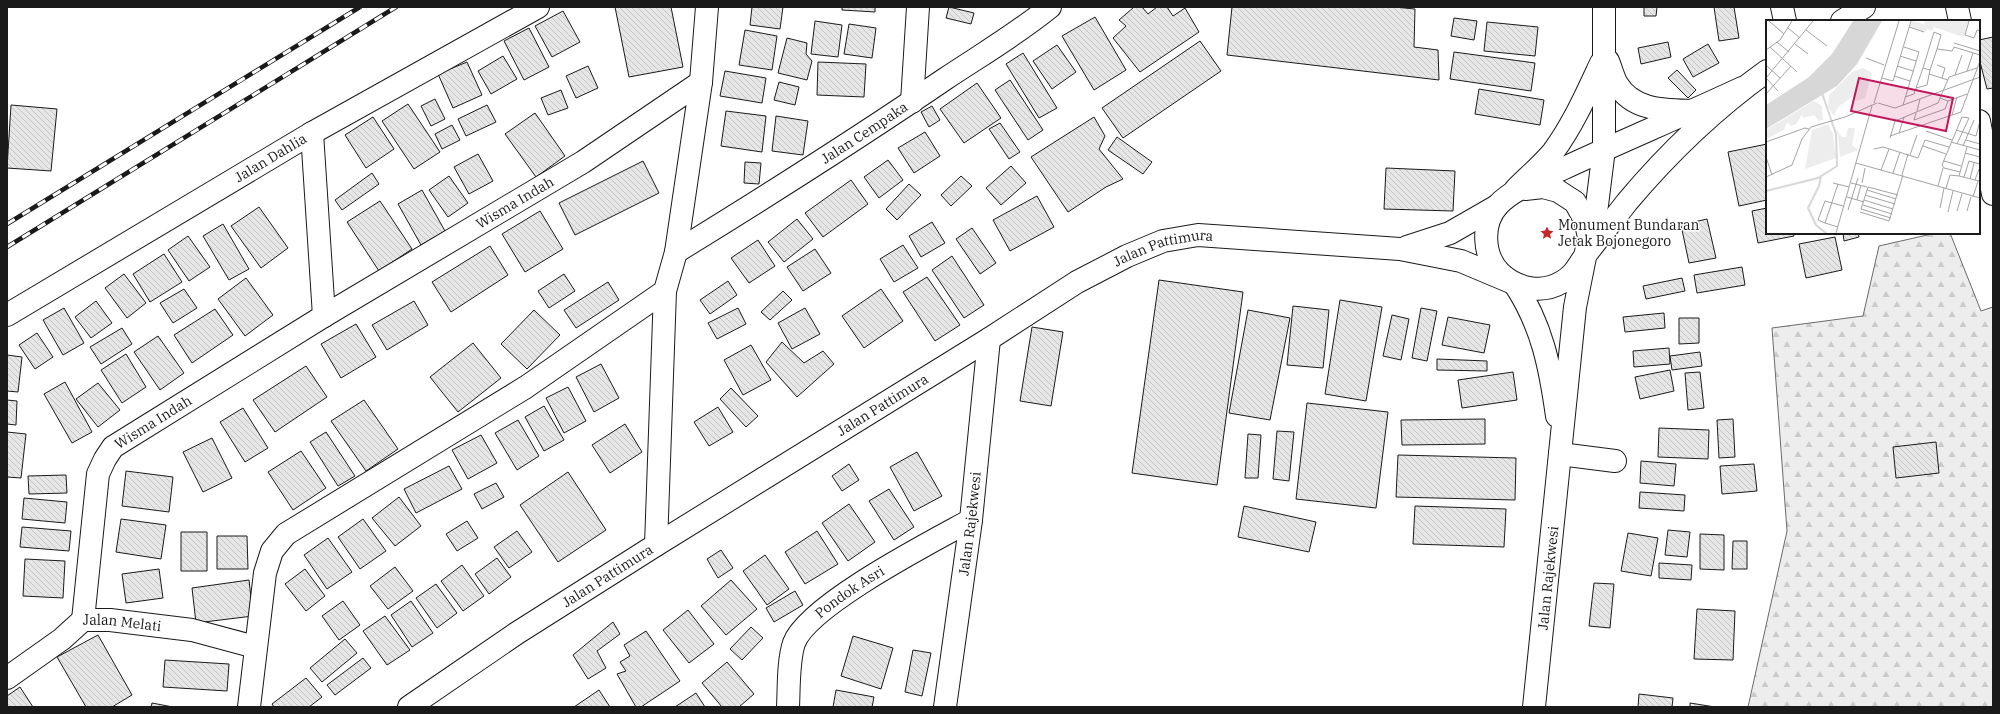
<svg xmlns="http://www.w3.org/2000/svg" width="2000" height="714" font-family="'IBM Plex Serif',serif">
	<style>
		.forest { fill: url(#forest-firs); stroke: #6a6a6a }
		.building { fill: url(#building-back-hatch); stroke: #1a1a1a }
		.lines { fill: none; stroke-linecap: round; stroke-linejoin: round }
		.minor-casing { stroke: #1a1a1a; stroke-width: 24 }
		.major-casing { stroke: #1a1a1a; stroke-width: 24 }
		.highway-casing { stroke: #1a1a1a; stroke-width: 24 }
		.minor { stroke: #fff; stroke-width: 22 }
		.major { stroke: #fff; stroke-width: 22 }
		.highway { stroke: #fff; stroke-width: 22 }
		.rail-casing { stroke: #1a1a1a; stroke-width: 4.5 }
		.rail { stroke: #fff; stroke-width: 3; stroke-dasharray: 9; stroke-linecap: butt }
		.labels { text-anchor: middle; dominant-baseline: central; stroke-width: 3; stroke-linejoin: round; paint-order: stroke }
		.street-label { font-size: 14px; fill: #1a1a1a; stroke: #fff }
		.poi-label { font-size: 14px; fill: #1a1a1a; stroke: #fff; text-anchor: start }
		.inset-river { fill: none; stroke: #d7d7d7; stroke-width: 2 }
		.inset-road { fill: none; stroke: #a3a3a3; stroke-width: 1 }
		.view { fill: #c2185b; fill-opacity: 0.15; stroke: #c2185b; stroke-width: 2 }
		.inset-edge { fill: none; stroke: #1a1a1a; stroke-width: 2 }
	</style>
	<defs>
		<pattern id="forest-firs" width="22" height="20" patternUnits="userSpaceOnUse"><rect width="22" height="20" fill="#ededed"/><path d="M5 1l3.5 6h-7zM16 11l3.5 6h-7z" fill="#cbcbcb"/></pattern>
		<pattern id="building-back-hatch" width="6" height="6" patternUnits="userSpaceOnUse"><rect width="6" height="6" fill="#e6e6e6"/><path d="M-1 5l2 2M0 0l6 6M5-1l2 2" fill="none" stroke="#c5c5c5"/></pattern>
	</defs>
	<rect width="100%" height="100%" fill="#fff"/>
	<!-- forest -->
	<path class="forest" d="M1936,233H1950L1981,311L1993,307V707H1748L1787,531L1772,328L1863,316L1879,246Z"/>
	<!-- building -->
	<path class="building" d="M615,7H671L683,67L629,77Z
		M752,7H783L780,29L750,25Z
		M842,7H875V12L842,10Z
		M949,7L974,13L971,24L946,18Z
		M1134,7H1142L1148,14L1157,7H1167L1173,16L1185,8L1199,32L1140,72L1113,38L1126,26L1119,20Z
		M1232,7H1394L1415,9L1414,47L1438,50L1439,80L1227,55Z
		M1644,7H1657L1656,16H1644Z
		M1714,7H1734L1739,38L1719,41Z
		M563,11L580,42L552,57L535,26Z
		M1095,17L1126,70L1094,90L1062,36Z
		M1454,18L1477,21L1474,40L1451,36Z
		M815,21L842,25L838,57L811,54Z
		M1487,22L1538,27L1535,56L1484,51Z
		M849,24L876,28L872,58L844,54Z
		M529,28L549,67L524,80L504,41Z
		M745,30L777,36L772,70L739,65Z
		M1993,37V88L1987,89L1979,58V40Z
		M787,38L807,43L806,54L812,61L807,80L778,73Z
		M1200,41L1221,71L1123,138L1102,108Z
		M1668,42L1671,57L1641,64L1638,48Z
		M1708,44L1719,63L1693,77L1683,59Z
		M1057,45L1076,72L1052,89L1033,61Z
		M1454,52L1535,63L1531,91L1450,79Z
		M1023,53L1057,108L1039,118L1006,64Z
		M503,56L517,79L491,94L478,71Z
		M467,62L482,95L453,108L438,74Z
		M818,62L866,64L864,97L817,95Z
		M588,66L598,88L576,98L566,76Z
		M1677,70L1696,90L1688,98L1668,78Z
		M725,71L766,78L762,103L720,96Z
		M1010,80L1043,130L1028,140L995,90Z
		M779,82L799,87L795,105L774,100Z
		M977,83L1001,118L964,143L940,109Z
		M1479,89L1544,100L1540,125L1475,114Z
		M561,90L568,108L548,115L541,98Z
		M435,99L445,119L431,126L421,106Z
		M408,104L440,152L414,169L382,121Z
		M11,105L57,109L51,171L7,168Z
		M487,105L496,122L466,136L458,119Z
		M932,106L940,120L929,127L921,112Z
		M726,111L766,116L762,152L721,146Z
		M535,113L565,156L536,177L505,134Z
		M776,116L808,121L803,155L772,151Z
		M373,117L394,149L366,168L345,135Z
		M1094,117L1105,136L1099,149L1123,179L1106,187L1068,212L1031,157Z
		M1000,123L1020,152L1009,159L989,129Z
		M452,125L460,140L442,149L435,134Z
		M925,132L940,156L914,173L898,148Z
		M1117,137L1152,162L1143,174L1108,150Z
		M1767,144V200L1739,206L1728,152Z
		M478,154L493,181L469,194L454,167Z
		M888,160L903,180L879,198L864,177Z
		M643,161L659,193L575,235L559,203Z
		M745,162L761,163L759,184L744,183Z
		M1011,166L1026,183L1001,205L986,188Z
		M1386,168L1455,171L1453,211L1384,209Z
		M372,173L379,184L342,210L335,200Z
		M449,176L468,203L448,217L429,190Z
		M961,176L972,186L951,206L941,195Z
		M851,180L868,204L823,237L805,213Z
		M909,184L921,195L897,220L886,209Z
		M422,190L445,231L421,245L398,204Z
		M1037,196L1054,227L1010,251L993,220Z
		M380,201L412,249L379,271L347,222Z
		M259,207L288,248L261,268L231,226Z
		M1767,208V233H1793L1794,236L1758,243L1752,211Z
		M540,211L563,249L525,272L502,234Z
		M797,219L813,239L784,262L768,242Z
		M1707,219L1716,258L1689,263L1681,225Z
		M932,222L945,243L921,257L909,236Z
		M223,224L249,269L229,280L203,236Z
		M972,228L996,263L980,274L956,239Z
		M1843,233H1858L1859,237L1844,241Z
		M188,236L210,267L189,281L168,250Z
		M1835,237L1842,270L1806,278L1799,244Z
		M758,240L775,266L749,283L731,258Z
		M903,245L918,268L894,282L880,259Z
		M490,246L508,275L451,312L432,282Z
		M815,249L831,273L803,291L787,267Z
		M164,254L182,282L150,302L133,274Z
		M952,256L984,305L964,318L932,270Z
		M1742,267L1745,285L1697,293L1694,275Z
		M124,274L146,303L127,318L105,288Z
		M564,274L575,291L549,308L538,291Z
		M927,277L960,325L935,341L903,292Z
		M246,278L273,315L245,336L218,299Z
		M1682,278L1685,291L1646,299L1643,286Z
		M1159,280L1243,292L1217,485L1132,473Z
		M728,281L737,295L710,314L700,300Z
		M608,282L619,300L576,328L564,310Z
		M184,289L197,308L173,323L160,303Z
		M881,289L903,321L864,348L842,316Z
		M783,291L792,300L770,320L761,312Z
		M1340,300L1382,307L1366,401L1325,394Z
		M96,301L112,323L91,338L75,317Z
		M414,301L428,325L387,350L372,325Z
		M1293,306L1329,310L1323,368L1287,365Z
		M64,308L84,343L63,355L43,320Z
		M738,308L746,324L717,339L708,323Z
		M805,308L820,334L792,349L778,323Z
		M1421,308L1437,311L1427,361L1412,358Z
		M215,309L233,335L192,363L174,335Z
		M534,310L560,335L527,369L501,344Z
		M1248,310L1290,318L1270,420L1229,413Z
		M1664,313L1665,328L1625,332L1623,317Z
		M1392,315L1409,319L1401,360L1383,356Z
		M1448,317L1490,325L1484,353L1442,345Z
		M1679,318H1699V343L1679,344Z
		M356,324L376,357L341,378L321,344Z
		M1032,327L1063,332L1051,406L1020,401Z
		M122,328L132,344L101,364L90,347Z
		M37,333L53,357L35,369L19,345Z
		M158,336L184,373L160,390L134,352Z
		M782,342L804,363L823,351L834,364L797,397L766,362Z
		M473,343L501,378L458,412L430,377Z
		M751,345L771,380L743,395L724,360Z
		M1669,348L1670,364L1634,367L1633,351Z
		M1700,352L1702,366L1672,370L1670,356Z
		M126,354L146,387L122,403L101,370Z
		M7,355L22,357L18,392L7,391Z
		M1437,359L1487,361V371L1437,370Z
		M601,364L619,398L594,412L576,377Z
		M306,366L327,397L275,432L253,400Z
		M1670,370L1674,391L1640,399L1635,377Z
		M1513,372L1517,400L1462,408L1458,380Z
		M1700,372L1704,408L1688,410L1685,373Z
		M65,382L92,432L72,443L44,394Z
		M98,383L120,410L98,427L76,399Z
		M568,387L586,421L564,433L546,398Z
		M731,388L758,416L746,427L720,399Z
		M7,400L17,401L16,425L7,424Z
		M364,400L398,449L366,471L331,421Z
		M1307,403L1388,412L1376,508L1296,499Z
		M544,406L564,440L544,451L525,417Z
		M718,407L733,432L709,446L694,422Z
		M243,408L268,448L245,462L220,422Z
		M1485,419V444L1402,445L1401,420Z
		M1733,419L1735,457L1719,458L1717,420Z
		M518,420L539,456L517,470L495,433Z
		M625,424L642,452L610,473L592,445Z
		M1659,428L1709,430L1708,459L1658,457Z
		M1277,431L1294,432L1289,481L1273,479Z
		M7,432L26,434L21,478L7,477Z
		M326,432L355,476L338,486L310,442Z
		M1248,434L1261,435L1258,478H1245Z
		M481,435L497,463L468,479L452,450Z
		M212,438L232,478L203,492L183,452Z
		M1936,442L1939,473L1896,478L1893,447Z
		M301,451L326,488L293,510L268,472Z
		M917,452L942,496L914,511L890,467Z
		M1398,455L1516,458L1515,500L1396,497Z
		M1641,461L1676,464L1674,486L1640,483Z
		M849,464L859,480L842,491L832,476Z
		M1754,464L1757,491L1722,494L1720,466Z
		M449,466L462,489L416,513L404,489Z
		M126,471L173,477L169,512L122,506Z
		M568,472L606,530L558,562L520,505Z
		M66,475L67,493L29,494L28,476Z
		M496,483L504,497L482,509L474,494Z
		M889,489L914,527L894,540L869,501Z
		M1640,492L1685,495L1684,511L1639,508Z
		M399,497L421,526L395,546L372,518Z
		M24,498L67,502L65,523L22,519Z
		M849,504L875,542L848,561L822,523Z
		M1244,506L1316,522L1309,552L1238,537Z
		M1415,506L1506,509L1504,547L1413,544Z
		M121,519L166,525L161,559L116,552Z
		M363,519L386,551L360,569L338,537Z
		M467,521L478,538L457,551L446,534Z
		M22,527L71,531L69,551L20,547Z
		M1668,530L1690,532L1687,557L1665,555Z
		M517,531L532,552L509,568L494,547Z
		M817,531L838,564L805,584L785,552Z
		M181,532H207V571H181Z
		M1628,533L1658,538L1651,576L1621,571Z
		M1700,534L1724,535V570L1700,569Z
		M217,536H247L248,569H217Z
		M328,538L352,572L327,589L304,555Z
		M1733,541H1747V569H1732Z
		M721,550L733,568L718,578L707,559Z
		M765,555L789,589L767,605L743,571Z
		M497,558L511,577L489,594L475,574Z
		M25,559L65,561L63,598L23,596Z
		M1659,563L1692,565L1691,580L1659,578Z
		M462,565L484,596L463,611L441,581Z
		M395,567L413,591L388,609L370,586Z
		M159,569L163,598L126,603L122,574Z
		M305,569L325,596L306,611L285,584Z
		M249,580L253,616L196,623L192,588Z
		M731,580L757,609L726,635L701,606Z
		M1594,583L1614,584L1610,628L1589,626Z
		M436,584L457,613L437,628L416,598Z
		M795,591L803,605L774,622L766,608Z
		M343,601L360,625L339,640L322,616Z
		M411,601L433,633L412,647L391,615Z
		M1697,609L1735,611L1733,660L1694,659Z
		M688,610L714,644L689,663L663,630Z
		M385,616L410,650L387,665L363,631Z
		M613,622L620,634L597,651L606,668L588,679L573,655Z
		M751,627L763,638L742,660L730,649Z
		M646,631L680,681L641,707H636L617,674L626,671L620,662L630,656L624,645Z
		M98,635L132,695L112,707H86L57,657Z
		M853,636L893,648L881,689L841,676Z
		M345,639L357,653L322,682L310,668Z
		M913,650L931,653L922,696L905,692Z
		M363,658L371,668L335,695L327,685Z
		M165,660L229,664L227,691L163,687Z
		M727,662L754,694L739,707H722L702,683Z
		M306,678L322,697L309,707H274L272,704Z
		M20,687L33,707H7V696Z
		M599,690L610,707H574Z
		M836,690L874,697L872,707H833Z
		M696,693L705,707H675Z
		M1639,694L1673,698L1672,707H1638Z
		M152,703L173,707H151Z
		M1690,703L1715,707H1690Z"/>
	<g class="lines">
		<!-- minor casing -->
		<g class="minor-casing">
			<g id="minor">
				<path d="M1782,7L1785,21"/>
				<path d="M1957,7L1960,21"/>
				<path d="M701,82L707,7"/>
				<path d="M912,102L918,7"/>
				<path d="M1979,121L1993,194"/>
				<path d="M312,133L324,316"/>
				<path d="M1407,247L1450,233L1497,206"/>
				<path id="s1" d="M676,252C767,196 857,139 945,79C981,55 1017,34 1050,7"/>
				<path id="s2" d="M7,315L312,133L538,7"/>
				<path d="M1560,454L1615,461"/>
				<path d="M656,545L665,291"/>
				<path id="s3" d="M83,620L98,474L105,459L113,447L324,316L583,162L701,82L676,252L665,291L526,387L286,534L272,551L265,573L249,707"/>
				<path id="s4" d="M7,678L62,639L83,620H110L192,630L255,647"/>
				<path id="s5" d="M409,707L517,633L656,545L989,339L1077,282L1127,256L1163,241L1198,235L1400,249L1461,261L1511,282"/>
				<path id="s6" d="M788,707C789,688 788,661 794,643C808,605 933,541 971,520"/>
				<path id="s7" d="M945,707L971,520L989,339"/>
			</g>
		</g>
		<!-- major casing -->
		<g class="major-casing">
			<path id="major" d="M1608,61C1611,68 1613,77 1617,84C1633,111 1665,110 1693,111
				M1516,189C1528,177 1542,165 1553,152C1573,125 1587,93 1601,63
				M1589,237L1597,205L1604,149V7"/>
		</g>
		<!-- highway casing -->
		<g class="highway-casing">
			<path id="highway" d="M1842,21L1864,7
				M1742,88C1682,116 1620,142 1560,170C1540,180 1514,188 1498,205C1481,224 1483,256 1500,273C1517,289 1542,294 1562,282C1575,275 1579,264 1587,253C1600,236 1614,219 1627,202C1669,152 1714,109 1767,71
				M1525,189L1543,187L1558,191L1575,202L1585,220L1589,237L1575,307L1534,707
				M1514,283C1542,325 1550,366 1557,416"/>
		</g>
		<!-- minor -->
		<use href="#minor" class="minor"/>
		<!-- major -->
		<use href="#major" class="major"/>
		<!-- highway -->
		<use href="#highway" class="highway"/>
		<!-- rail casing -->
		<g class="rail-casing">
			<path id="rail" d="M7,224L360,7
				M7,247L396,7"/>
		</g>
		<!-- rail -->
		<use href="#rail" class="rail"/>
	</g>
	<!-- icons -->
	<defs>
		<g id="sight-bare" transform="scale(1.08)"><path d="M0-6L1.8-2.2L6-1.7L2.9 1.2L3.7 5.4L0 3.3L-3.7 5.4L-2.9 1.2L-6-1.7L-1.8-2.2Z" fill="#c62828" stroke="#fff" stroke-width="2.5" paint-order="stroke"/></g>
	</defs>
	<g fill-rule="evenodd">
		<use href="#sight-bare" x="1547" y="233"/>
	</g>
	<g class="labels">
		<!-- street labels -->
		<g class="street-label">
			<text stroke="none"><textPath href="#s1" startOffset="223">Jalan Cempaka</textPath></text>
			<text stroke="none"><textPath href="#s2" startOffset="307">Jalan Dahlia</textPath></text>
			<text stroke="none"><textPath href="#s3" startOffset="648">Wisma Indah</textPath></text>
			<text stroke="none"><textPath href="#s5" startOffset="886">Jalan Pattimura</textPath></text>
			<text stroke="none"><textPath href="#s5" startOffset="562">Jalan Pattimura</textPath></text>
			<text stroke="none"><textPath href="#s3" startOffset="225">Wisma Indah</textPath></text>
			<text stroke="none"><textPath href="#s7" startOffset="185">Jalan Rajekwesi</textPath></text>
			<text stroke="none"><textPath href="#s5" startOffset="238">Jalan Pattimura</textPath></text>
			<text transform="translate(1548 578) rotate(-84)">Jalan Rajekwesi</text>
			<text stroke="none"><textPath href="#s6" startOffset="141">Pondok Asri</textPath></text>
			<text stroke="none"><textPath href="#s4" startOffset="135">Jalan Melati</textPath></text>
		</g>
		<!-- poi labels -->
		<g class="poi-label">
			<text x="1558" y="225">Monument Bundaran<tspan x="1558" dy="16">Jetak Bojonegoro</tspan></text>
		</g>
	</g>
	<!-- overview -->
	<g transform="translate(1766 20)">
		<rect width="214" height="214" fill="#fff"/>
		<path d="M146,1L158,4L159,1H203L198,16H194L168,7L166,11L161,9L160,12L144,7ZM62,104L67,114L70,138L39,149L46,110ZM67,105L76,117H80L82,108H89L86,125L92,130L74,137L72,115Z" fill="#ededed"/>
		<path d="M97,48L106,53L99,78L90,81L89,77L85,78L72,87L68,96L62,87L63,75L86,52ZM48,81L56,86L57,100L53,101L48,95L37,98L36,95L30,104L25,106L21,102L18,110L0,119V110Z" fill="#ededed"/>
		<path d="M87,1H116L91,44L71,66L0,109V85L43,57L66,34Z" fill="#d7d7d7"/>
		<path class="inset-river" d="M55,156L53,166L42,188L50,205L60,213M0,171L52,158L71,146L70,114L56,73"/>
		<path class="inset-road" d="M3,1L18,14M203,1L199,15L208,18L211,10L214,11M143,7L158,12M22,8L34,18M40,10L61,26M11,22L23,32M188,23L214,31M29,24L42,34M4,27L31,52M0,30L14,20L26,1M134,36L150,41M100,38L118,45M0,45L14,58M171,45L179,48L176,58M131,46L147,51M164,50L171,29M201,51L207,33M163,54L182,60M189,55L196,35M128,56L144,61M116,58L127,61L145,1M150,68L157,48M12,71L0,58L47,1M0,74L25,46M139,77L148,74L150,68L161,65L164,50L157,48L168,12L175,15L171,29L186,31L188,27L214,35M174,78L182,81L201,74M108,83L133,1M112,83L129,88L214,57M137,85L153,32L138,27M151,91L154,79M150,93L148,100L179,89L182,81M186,95L191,77M190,110L210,116L214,101M160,111L186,120M133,113L138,97M124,116L195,92L214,41M124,118L129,101L172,83L183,57L211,48M200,120L214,124M0,122L39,108L43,109M185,122L214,130M191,124L203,98L196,97L176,145L178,148L194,152M157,126L180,134M197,126L208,100M201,127L193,156L209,160M108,129L117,127L152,138L159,120L183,127M199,133L214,137M144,135L151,115M0,137L6,155M178,141L195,146M90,143L214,178M213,149L209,160L214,161M115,150L123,129M127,153L134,132M136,155L142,134M0,157L26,145L36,119L45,107L79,97L111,83M198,157L203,141L214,144V150M204,159L208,143M67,163L83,167M85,163L101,167M96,163L99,148M72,164L59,203L72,207M172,166L177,148M180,168L184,155L193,156M101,170L130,179M99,175L129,184M81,177L98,182M207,177L212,161M91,180L95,165M98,180L127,189M97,185L126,194M174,188L178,168M82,190L92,158M191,191L196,174M201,191L205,177M94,192L123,201L137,155M182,192L187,171M125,198L95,189L102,167L132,175M59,203L52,200L59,181L77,186M70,213L106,86"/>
		<path class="view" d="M93,58L187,78L180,111L85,91Z"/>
		<rect width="214" height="214" class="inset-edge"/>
	</g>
	<!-- border -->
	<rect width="2000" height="714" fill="none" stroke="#1a1a1a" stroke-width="16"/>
</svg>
